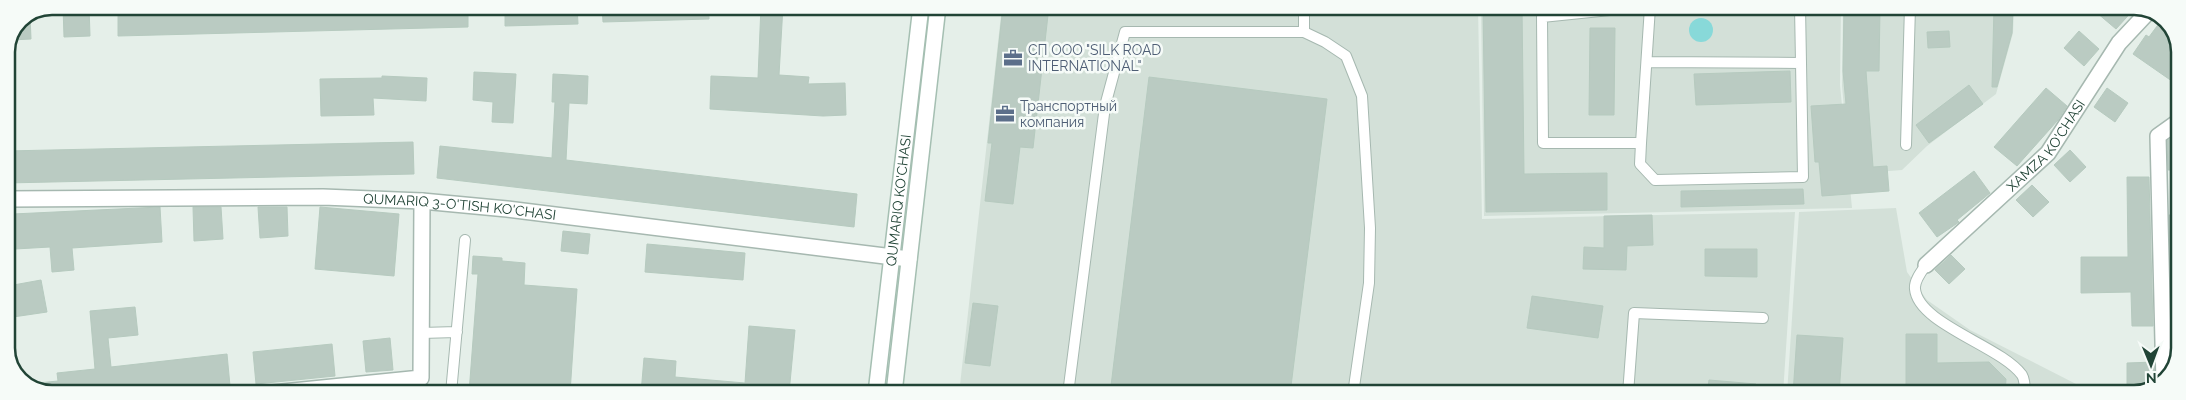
<svg xmlns="http://www.w3.org/2000/svg" width="2186" height="400" font-family="Raleway,sans-serif">
	<style>
		.built { fill: #d3e0d8 }
		.water { fill: #88d9d9 }
		.building { fill: #bacbc2; stroke: #b6cabf }
		.lines { fill: none; stroke-linecap: round; stroke-linejoin: round }
		.lane-casing { stroke: #a6b8b0; stroke-width: 12 }
		.street-casing { stroke: #a6b8b0; stroke-width: 18 }
		.secondary-casing { stroke: #a5bfb2; stroke-width: 18 }
		.lane { stroke: #fff; stroke-width: 10 }
		.street { stroke: #fff; stroke-width: 15 }
		.secondary { stroke: #fff; stroke-width: 15 }
		.labels { text-anchor: middle; dominant-baseline: central; stroke-width: 5; stroke-linejoin: round; paint-order: stroke }
		.service-label { font-size: 14px; fill: #4e5e75; stroke: #f6fbf8; text-anchor: start }
		.street-label { font-size: 14px; fill: #214436; stroke: #f6fbf8 }
		.rim { fill: none; stroke: #214436; stroke-width: 2.5 }
	</style>
	<rect width="100%" height="100%" fill="#e5efe9"/>
	<!-- built -->
	<path class="built" d="M1002,6L1478,7L1482,219L1795,212L1783,394H959Z
		M1481,7H1841L1840,85L1852,208L1484,216Z
		M1843,7H2014L2013,33L1996,94L1927,146L1902,170L1850,174L1842,86Z
		M1896,208L1907,272L1927,300L1970,330L2078,385L2072,394H1787L1799,212Z"/>
	<!-- water -->
	<path class="water" d="M1689 30a12 12 0 1 1 24 0a12 12 0 1 1-24 0Z"/>
	<!-- building -->
	<path class="building" d="M63,6H89L90,36L64,37Z
		M118,6H468V27L118,36Z
		M505,6H577L578,24L505,26Z
		M602,6H709V19L603,22Z
		M761,6H783L779,75L809,77L808,84L845,83L846,115L823,116L710,109L711,76L758,78Z
		M1003,6H1049L1033,148L1020,147L1013,204L985,201L992,143H988Z
		M1483,7H1522L1524,174L1607,173V210L1486,212Z
		M1844,7H1880L1879,71H1866L1873,167L1887,166L1889,191L1822,196L1819,162H1815L1811,106L1846,104L1843,71Z
		M1994,7H2013L2012,33L1997,87H1992Z
		M2090,7H2136L2116,29Z
		M30,15L31,39L11,40L20,19Z
		M2163,18L2167,20L2179,46V86L2133,54L2146,35L2149,37Z
		M1590,28H1615L1614,115H1589Z
		M1949,31L1950,47L1928,48L1927,32Z
		M2079,31L2099,49L2084,66L2064,48Z
		M1790,71L1791,102L1696,105L1694,74Z
		M474,72L516,74L513,123L492,122L493,102L473,100Z
		M553,74L588,76L587,104L569,103L566,160L857,194L854,227L437,178L440,146L552,158L555,102H552Z
		M382,76L427,78L426,101L373,98L374,115L321,116L320,79L382,78Z
		M1149,77L1327,99L1290,394H1110Z
		M1969,85L1983,104L1929,143L1916,125Z
		M2046,88L2067,106L2058,120L2017,166L1994,147Z
		M2107,88L2128,103L2115,122L2094,107Z
		M2170,139H2179V170H2168L2167,141Z
		M413,142L414,174L6,183V151Z
		M2070,150L2086,167L2070,182L2054,165Z
		M1974,171L1990,193L1957,220L1959,222L1937,237L1919,213Z
		M2127,177H2149L2153,326H2132L2131,292L2081,293V257H2128Z
		M2032,185L2049,202L2033,217L2016,200Z
		M1803,189L1804,204L1681,207V191Z
		M160,207L162,242L72,248L74,270L52,272L50,247L15,249L13,214Z
		M193,207H221L223,239L194,241Z
		M258,207H287L288,236L260,238Z
		M320,207L399,214L394,276L315,269Z
		M1652,215L1653,245L1627,246L1626,270L1583,269L1584,247L1604,248V216Z
		M2169,215H2179V284H2171Z
		M563,231L590,234L588,254L561,251Z
		M647,244L745,253L743,280L645,272Z
		M1705,249H1757V277L1705,276Z
		M1951,255L1965,269L1949,284L1935,270Z
		M473,256L502,258V261L525,263L524,285L577,289L570,393H469L478,274H472Z
		M41,280L47,312L13,317L8,286Z
		M1532,296L1603,306L1598,338L1527,328Z
		M973,303L998,306L990,366L965,363Z
		M135,307L138,335L108,338L111,367L227,354L230,386L157,393H46L28,384L58,381L57,373L95,369L90,311Z
		M749,326L795,330L789,393H641L644,358L676,361L675,377L745,383Z
		M1906,334H1937V363L1989,362L2006,379L2005,394H1906Z
		M1797,335L1843,338L1839,394H1793Z
		M390,338L393,370L366,372L363,341Z
		M332,344L335,376L256,384L253,352Z
		M2154,362L2155,384H2127V363Z
		M1709,380L1756,384V394H1707Z"/>
	<g class="lines">
		<!-- lane casing -->
		<g class="lane-casing">
			<path id="lane" d="M1639,7L1542,17L1543,143H1641L1650,7
				M1800,7L1801,63
				M1304,32V7
				M1641,143L1640,164L1655,180L1803,177L1801,63L1647,62
				M1906,145L1910,7
				M1926,265C1921,272 1914,281 1915,289C1918,324 2001,346 2022,375C2025,380 2025,388 2025,394
				M421,333L457,332
				M451,393L465,240
				M1068,394L1105,106L1125,32H1304L1325,42L1346,56L1362,96L1370,228L1369,283L1353,394
				M1628,394L1634,313L1763,318"/>
		</g>
		<!-- street casing -->
		<g class="street-casing">
			<g id="street">
				<path id="s1" d="M6,199L323,197L422,201L507,209L909,259"/>
				<path id="s2" d="M1926,265L2048,153L2119,43L2149,11"/>
				<path d="M2164,383L2158,136L2179,121"/>
				<path d="M273,393L421,378L422,201"/>
			</g>
		</g>
		<!-- secondary casing -->
		<g class="secondary-casing">
			<g id="secondary">
				<path id="s3" d="M876,393L921,6"/>
				<path d="M894,393L938,6"/>
			</g>
		</g>
		<!-- lane -->
		<use href="#lane" class="lane"/>
		<!-- street -->
		<use href="#street" class="street"/>
		<!-- secondary -->
		<use href="#secondary" class="secondary"/>
	</g>
	<!-- icons -->
	<defs>
		<g id="office-bare" transform="scale(1.5)"><path d="M-6-3h4V-5.5h4V-3h4V5H-6ZM-1-4.5V-3h2v-1.5ZM-6 0V1H6V0Z" fill="#5c6f8a" stroke="#f6fbf8" stroke-width="2.5" paint-order="stroke"/></g>
	</defs>
	<g fill-rule="evenodd">
		<use href="#office-bare" x="1013" y="58"/>
		<use href="#office-bare" x="1005" y="114"/>
	</g>
	<g class="labels">
		<!-- service labels -->
		<g class="service-label">
			<text x="1028" y="50">СП ООО "SILK ROAD<tspan x="1028" dy="16">INTERNATIONAL"</tspan></text>
			<text x="1020" y="106">Транспортный<tspan x="1020" dy="16">компания</tspan></text>
		</g>
		<!-- street labels -->
		<g class="street-label">
			<text stroke="none"><textPath href="#s2" startOffset="170">XAMZA KO'CHASI</textPath></text>
			<text stroke="none"><textPath href="#s3" startOffset="194">QUMARIQ KO'CHASI</textPath></text>
			<text stroke="none"><textPath href="#s1" startOffset="454">QUMARIQ 3-O'TISH KO'CHASI</textPath></text>
		</g>
	</g>
	<!-- crop -->
	<path d="M0 0H2186V400H0ZM52 15H2134A37 37 0 0 1 2171 52V348A37 37 0 0 1 2134 385H52A37 37 0 0 1 15 348V52A37 37 0 0 1 52 15Z" fill="#f6fbf8" fill-rule="evenodd"/>
	<path class="rim" d="M52 15H2134A37 37 0 0 1 2171 52V348A37 37 0 0 1 2134 385H52A37 37 0 0 1 15 348V52A37 37 0 0 1 52 15Z"/>
	<!-- north arrow -->
	<g transform="translate(2151 365) rotate(179)" stroke="#f6fbf8" stroke-width="4" paint-order="stroke">
	<path d="M0-4L9 19L0 12L-9 19Z" fill="#214436"/>
	<text y="-8" font-size="14" font-weight="bold" text-anchor="middle" fill="#214436">N</text>
	</g>
</svg>
